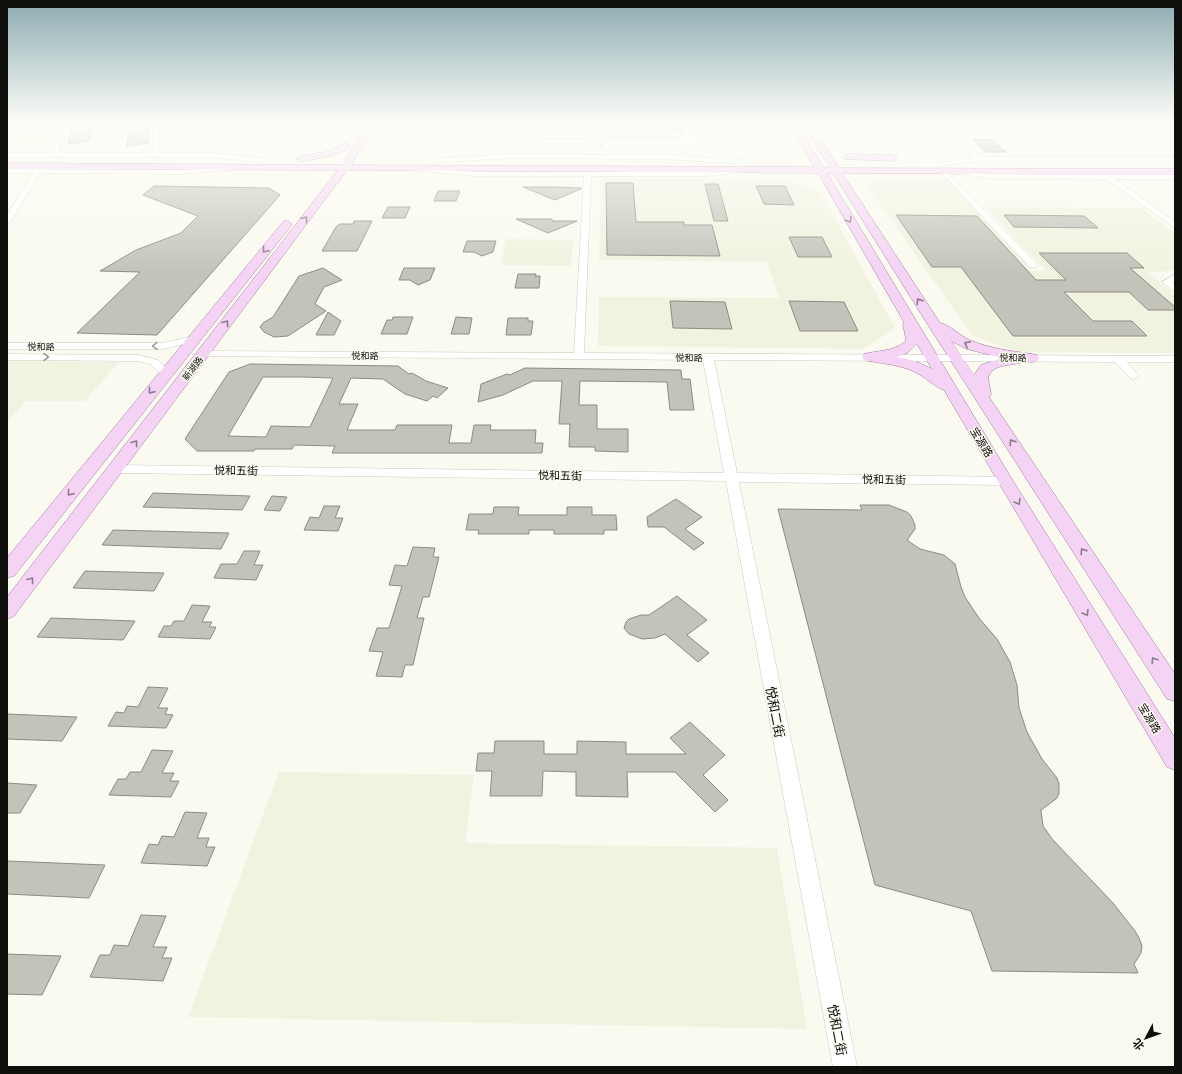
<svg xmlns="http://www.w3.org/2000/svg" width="1182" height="1074" font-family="'Playfair Display','Noto Sans SC',serif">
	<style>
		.built { fill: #f2f2e0 }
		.green { fill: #d8d5a2 }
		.building { fill: #c3c3ba; stroke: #8d8c83; fill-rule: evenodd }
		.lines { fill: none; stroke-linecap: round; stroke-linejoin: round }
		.minor-casing { stroke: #cbcbc1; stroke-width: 1 }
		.major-casing { stroke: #9f7c9e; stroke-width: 1 }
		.minor { fill: #fff; fill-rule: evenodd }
		.major { fill: #f4d3f4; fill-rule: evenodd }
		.oneway { stroke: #8d7b8c }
		.oneway2 { stroke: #9f9f9e }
		.labels { text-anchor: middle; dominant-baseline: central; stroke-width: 3; stroke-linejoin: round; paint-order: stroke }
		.far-street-label { font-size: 9px; fill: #0f0f0c; stroke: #fafaf0 }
		.street-label { font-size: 11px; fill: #0f0f0c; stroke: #fafaf0 }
		.near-street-label { font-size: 13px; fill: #0f0f0c; stroke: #fafaf0 }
	</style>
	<rect width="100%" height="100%" fill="#fafaf0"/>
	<!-- built -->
	<path class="built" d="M161,122H240L233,129H161Z
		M612,122H629L684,140L619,141L612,139Z
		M21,133L54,134L55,144H7V141Z
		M601,178L785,180L820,191L895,328L864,349L598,346L599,297L779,298L767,262L599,260Z
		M884,178L947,179L1033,271H1046L985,207L1141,208L1175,233V271L1148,272L1175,295V353L1016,352L972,335L867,186Z
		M506,239L573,240L571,266L500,265Z
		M7,361L119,362L85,401H26L7,422Z
		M279,772L474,775L465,843L777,848L807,1029L188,1017Z"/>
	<!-- green -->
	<path class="green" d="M639,122H681L684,134L681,135Z"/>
	<!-- building -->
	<path class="building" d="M74,122H94L89,141L68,144Z
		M149,125L148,143L127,146L129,128Z
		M973,140H992L1006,152H986Z
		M606,183H633L636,222H684V225H712L720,256L607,255Z
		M705,184H718L728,221H714Z
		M154,186L269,188L280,195L157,335L77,333L140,272L100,271L136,250L181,233L198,216L143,195Z
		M756,186H785L794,205L764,204Z
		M523,187H555L581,188V189L555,200Z
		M438,191H460L456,201H434Z
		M388,207H410L405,218H382Z
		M896,215L977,216L1036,280H1066L1039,253H1127L1144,268H1130L1175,307V310H1148L1129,292H1064L1093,321H1132L1147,336H1013L961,267H932Z
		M1004,215L1084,216L1098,228L1014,227Z
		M516,219H552V221H577L548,233Z
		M354,221H372L357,251H322L336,227L340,224H353Z
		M789,237H822L832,257H798Z
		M467,241H496L493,252L482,256L474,252H463Z
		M323,268L342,280L324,287L315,304L326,311L288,336L274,337L264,332L260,327L263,323L273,317L299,276Z
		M404,268H435L430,280L418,285L410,280H399Z
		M518,274H536L535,276H540L539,288H515Z
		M670,301L725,302L732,329L673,328Z
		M789,301L844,302L858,331H800Z
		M328,312L341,321L334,335H316Z
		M393,317H413L407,334H381L387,320H392Z
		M456,317L472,318L469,334H451Z
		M508,318H528V321H533L531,335H506Z
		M250,364L398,366L409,374L412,373L426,381L448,388L437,398L433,396L427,401L405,394L383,379L351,378L339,404H358L347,430H395L397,425H452L449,443H471L474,425H491L490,430H536L535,443H543L542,453H332L335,446L294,445L292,449H255L254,451H197L185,439L229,372ZM263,377H303L333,378L310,427L271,426L266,437L228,436Z
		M525,368L681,370L682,379H690L694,410H670L667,382L580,381L579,405H597V429H628V452L595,451V447H569L570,424H559L562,381H533L503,395L478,402L481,384L507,374L510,375Z
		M153,493L250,496L242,510L143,507Z
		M272,496L287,497L280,511L264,510Z
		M676,499L702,517L685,529L704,543L694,550L664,527H648L647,517Z
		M860,505H889L907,512L911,516L915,525V529L907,540L920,549L944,555L955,564L961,587L965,597L979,618L997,639L1010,662L1017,685L1019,708L1027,732L1042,759L1057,778L1059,784V794L1056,799L1041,810L1043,826L1053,840L1113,903L1135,931L1139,938L1142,946L1141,953L1134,964L1138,973L992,971L971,911L875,885L778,509L862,510Z
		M324,506H340L335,518H343L338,531L304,530L310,517L319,518Z
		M494,507H519L518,515H567V507H592V515H616L617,530H604V534H554V530H529V534H478L479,530H466L469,514H493Z
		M113,530L229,533L221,549L102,545Z
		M413,547L435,548L433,557H439L429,597H423L417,618H424L413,665H405L402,677L376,676L383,652L369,651L377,628H389L402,586L389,585L395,565L407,566Z
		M244,551H260L254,565H263L256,580L214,578L221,564H237Z
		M85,571L164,573L154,591L73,588Z
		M677,596L707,620L687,635L709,653L698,662L665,634L655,638L642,639L629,634L624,628L626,622L629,619L641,615H649Z
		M192,605L210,606L202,622H212L209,627H216L210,639L158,637L164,626H171L174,621H184Z
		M51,618L135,621L123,640L37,637Z
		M148,687L168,688L158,708H168L165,714L173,715L166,728L108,726L116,712L124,713L127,706L138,707Z
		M7,714L77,717L62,741L7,739Z
		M690,722L725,755L703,775L728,800L715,812L675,772H627L628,797L576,796V772L543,771L542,796H490L492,771H476L478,753H494L495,741H544V754H577V741L626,742V754H686L670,738Z
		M152,750L173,751L162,773H174L170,781H179L171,797L109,795L118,779H126L130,772H141Z
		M7,783L37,785L20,813H7Z
		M185,812L207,813L197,838H209L206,847H215L207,866L141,863L149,844L158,845L162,836L174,837Z
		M7,861L105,865L89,898L7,894Z
		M141,915L166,916L153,947H167L162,958H172L163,981L90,977L100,955H110L114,945L128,946Z
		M7,954L61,956L42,995L7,994Z"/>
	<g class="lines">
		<!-- minor casing -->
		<g class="minor-casing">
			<path id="minor" d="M56,122H62L60,153H149L153,150V122H159V150L157,153H210L269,159L272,161L269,163L210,157H7V153H54Z
				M507,122H513L509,139H538L542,122H548L545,139L605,140L604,122H610L611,140H686L631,122H642L685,136L682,122H688L693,140L733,141L726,122H732L739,141H782L772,122H778L789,143L786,145L610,144L609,149L606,151L603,149V144L503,142L502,141Z
				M935,122H942L948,127H1175V131H952L982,157H1175V161H980L944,165L942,164V162L974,158Z
				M511,154L665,155L746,160L749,162L746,164L665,159L511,158L430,163L427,161L430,159Z
				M238,166L241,168L240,169L182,174L40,173L11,221L7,223V215L33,173H7V169L182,170Z
				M410,167L477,172H707L744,169L746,170L742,172L707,176H591L584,353L1175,356V362H1127L1139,376L1134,379L1130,378L1115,362L714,360L737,473L1005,477L1010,478L1011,481L1010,484L1005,485L739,482L857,1067H833L726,481L116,473L112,472L110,469L112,466L116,465L724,473L703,360L198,356L197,354L202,351L574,353L584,176H477L408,170V168Z
				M942,168L944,169L1036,263L1037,265L1036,267H1030L940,171L938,170Z
				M954,170L989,174L1175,175V179H1115L1175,222V228L1106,179L989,178L952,173L950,172Z
				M1175,274V281L1173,282L1175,284V291L1172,290L1162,282Z
				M194,336L199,339L198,341L163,349H7V343H163Z
				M7,354L138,355L158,360L171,373L170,375H162L150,364L138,361L7,360Z"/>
		</g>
		<!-- major casing -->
		<g class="major-casing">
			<path id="major" d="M369,122H377L351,165L814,167L788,122H796L823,167L830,168L805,128L806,126H812L839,168L1175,169V175L842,173L940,323C950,325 959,335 969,340C989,348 1010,351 1032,354L1037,355L1039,358L1037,361L1032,362L1021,361L1020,363C1008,366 992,364 988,378L991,394L989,397L1175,674V701L1167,699L923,317L833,173H827L1013,481L1175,738V770L1167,767L944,390C936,388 924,376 915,372C899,364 882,364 864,360L862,357L864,354C879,350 892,352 905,342L906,340L903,324L904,322L818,173L347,170L14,616L7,619V597L338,170L7,169V163L342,165ZM951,341L967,349L1002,358L981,365L974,375ZM917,344L932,369L915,361L897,357L907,353Z
				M347,143L351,146L350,148L330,156L300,162L296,159L300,156L325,152Z
				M848,154L893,155L897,158L893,161L845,159L844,157L845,155Z
				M287,221L292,224L291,226L14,576L7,578V558L283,222Z"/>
		</g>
		<!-- minor -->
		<use href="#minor" class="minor"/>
		<!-- major -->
		<use href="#major" class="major"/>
	</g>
	<!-- one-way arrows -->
	<defs><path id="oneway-chevron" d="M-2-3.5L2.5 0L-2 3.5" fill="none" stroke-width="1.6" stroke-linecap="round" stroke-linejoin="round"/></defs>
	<g class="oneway">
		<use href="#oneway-chevron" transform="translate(305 219) rotate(-53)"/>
		<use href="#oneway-chevron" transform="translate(849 220) rotate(59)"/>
		<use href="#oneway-chevron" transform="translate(265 250) rotate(129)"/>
		<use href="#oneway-chevron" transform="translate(919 301) rotate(-123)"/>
		<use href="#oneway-chevron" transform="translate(226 323) rotate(-53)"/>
		<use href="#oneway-chevron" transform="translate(967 344) rotate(-154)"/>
		<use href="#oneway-chevron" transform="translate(151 391) rotate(129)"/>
		<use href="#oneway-chevron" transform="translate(1012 442) rotate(-123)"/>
		<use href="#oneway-chevron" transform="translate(135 443) rotate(-53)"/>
		<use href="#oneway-chevron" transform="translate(70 493) rotate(129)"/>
		<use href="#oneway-chevron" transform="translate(1018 502) rotate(59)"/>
		<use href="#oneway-chevron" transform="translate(1083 551) rotate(-123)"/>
		<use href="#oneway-chevron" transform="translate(31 580) rotate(-53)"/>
		<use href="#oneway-chevron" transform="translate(1086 613) rotate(59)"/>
		<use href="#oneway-chevron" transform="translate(1154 660) rotate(-123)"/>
	</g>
	<g class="oneway2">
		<use href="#oneway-chevron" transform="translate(155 346) rotate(179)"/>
		<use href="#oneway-chevron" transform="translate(46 357)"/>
	</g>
	<!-- sky -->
	<linearGradient id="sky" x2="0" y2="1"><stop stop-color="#8cabb1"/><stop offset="0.45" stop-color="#fdfdf8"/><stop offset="1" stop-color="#fdfdf8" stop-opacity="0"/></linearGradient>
	<rect width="1182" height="273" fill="url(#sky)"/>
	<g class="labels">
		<!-- far-street labels -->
		<g class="far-street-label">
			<text x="41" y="346">悦和路</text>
			<text x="365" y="355">悦和路</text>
			<text x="689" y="357">悦和路</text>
			<text x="1013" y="357">悦和路</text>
			<text transform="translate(192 368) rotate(-53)">新湖路</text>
		</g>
		<!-- street labels -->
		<g class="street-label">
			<text transform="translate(982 442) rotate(59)">宝源路</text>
			<text transform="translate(236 470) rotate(1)">悦和五街</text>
			<text transform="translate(560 475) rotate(1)">悦和五街</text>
			<text transform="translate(884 479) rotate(1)">悦和五街</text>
			<text transform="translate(1150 718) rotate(59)">宝源路</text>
		</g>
		<!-- near-street labels -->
		<g class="near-street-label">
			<text transform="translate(776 712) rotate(79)">悦和二街</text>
			<text transform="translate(838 1030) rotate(79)">悦和二街</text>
		</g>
	</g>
	<!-- border -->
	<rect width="1182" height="1074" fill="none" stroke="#0f0f0c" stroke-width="16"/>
	<!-- north arrow -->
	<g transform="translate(1146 1038) rotate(229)" stroke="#fafaf0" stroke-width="3" paint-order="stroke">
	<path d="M0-3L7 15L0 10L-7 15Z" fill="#0f0f0c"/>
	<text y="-6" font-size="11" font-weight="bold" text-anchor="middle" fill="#0f0f0c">北</text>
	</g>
</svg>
